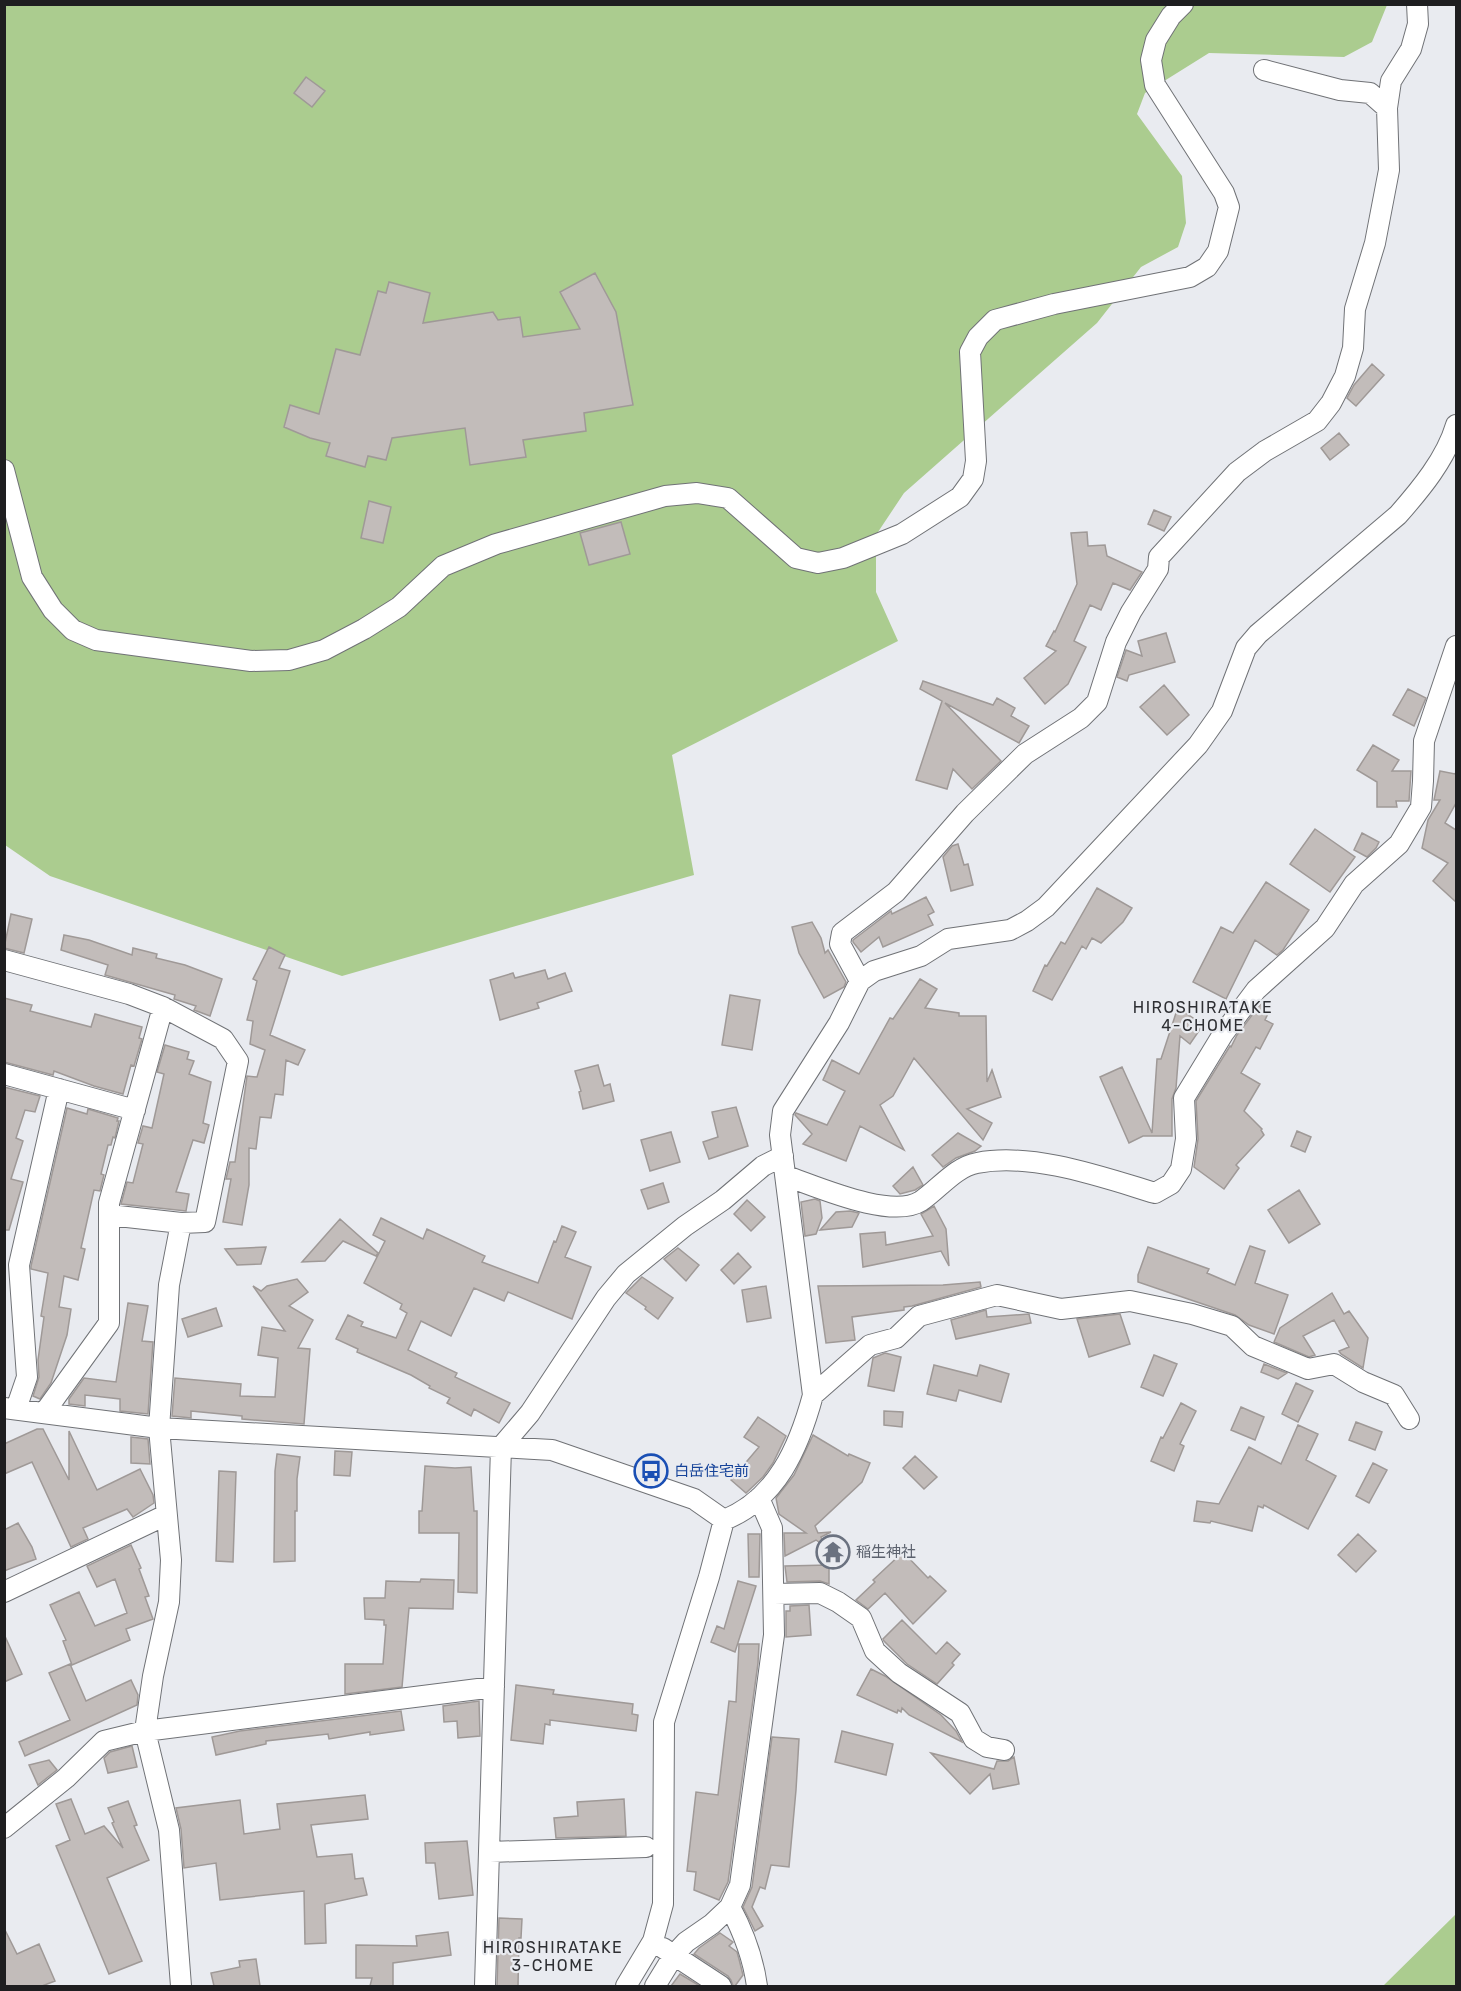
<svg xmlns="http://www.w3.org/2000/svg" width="1461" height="1991" font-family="Rubik,'Noto Sans JP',sans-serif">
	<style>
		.green { fill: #abcc8f }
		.building { fill: #c2bcba; stroke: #9f9997; stroke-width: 1.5 }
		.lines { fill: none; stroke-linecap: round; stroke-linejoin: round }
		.minor-casing { stroke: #707276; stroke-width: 22 }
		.minor { stroke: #fff; stroke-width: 20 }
		.labels { text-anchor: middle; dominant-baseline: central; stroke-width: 4.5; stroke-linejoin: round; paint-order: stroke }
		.transit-label { font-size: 15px; fill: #164399; stroke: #e9ebf0; text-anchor: start }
		.worship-label { font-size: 15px; fill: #5b616d; stroke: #e9ebf0; text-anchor: start }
		.neighbourhood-label { font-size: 16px; letter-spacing: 1.5px; fill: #2e2f33; stroke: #e9ebf0 }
	</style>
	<rect width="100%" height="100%" fill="#e9ebf0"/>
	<!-- green -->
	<path class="green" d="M4,5H1387L1372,42L1344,57L1209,53L1145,93L1137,114L1182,176L1186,223L1178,247L1141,267L1097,323L904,493L876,535V592L898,641L672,755L694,875L342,976L50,876L5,845Z
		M1456,1914V1986H1383Z"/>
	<!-- building -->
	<path class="building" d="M306,77L325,91L312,107L294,93Z
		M595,273L616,312L633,405L584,413L586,431L523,440L526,457L470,465L465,428L392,438L386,460L368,456L365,467L326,456L330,443L310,438L284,427L290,405L319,414L336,349L360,355L378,291L386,293L389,282L430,293L423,323L493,312L498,320L520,317L523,337L580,329L560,292Z
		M1372,364L1384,375L1356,406L1347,398L1354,385Z
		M1339,433L1349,445L1330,460L1321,448Z
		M369,501L391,507L383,543L361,538Z
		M1154,510L1171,517L1164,531L1148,524Z
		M621,522L630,554L589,565L580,533Z
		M1087,532L1088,546L1105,545L1107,556L1142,572L1130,590L1113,583L1101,610L1090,605L1074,641L1086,647L1068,684L1045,704L1024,678L1056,651L1046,646L1054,631L1055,632L1077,584L1071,533Z
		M1166,633L1175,662L1129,675L1127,681L1117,677L1126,650L1142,656L1138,641Z
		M923,681L993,705L997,698L1015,708L1011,716L1029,726L1019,743L945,703L1001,761L972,789L953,769L947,789L916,780L942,701L920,689Z
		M1164,685L1189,715L1167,735L1140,707Z
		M1408,689L1426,698L1414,726L1393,715Z
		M1373,745L1399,760L1392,771H1411L1409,801H1396L1397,807H1377V782L1357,770Z
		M1440,771L1455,774L1456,772V803L1445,823L1456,830V902L1433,881L1448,863L1422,848L1428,820L1440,800H1434Z
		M1315,829L1355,857L1330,892L1290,864Z
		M1362,833L1379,842L1376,848L1367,857L1354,850Z
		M958,844L964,865L968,864L973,885L951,891L943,857L952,846Z
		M1266,882L1309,910L1283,950L1277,955L1255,940L1226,999L1193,982L1221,927L1233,933Z
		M1097,888L1132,908L1123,922L1101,943L1092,938L1086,949L1082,946L1052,1000L1033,991L1045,965L1047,966L1061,942L1065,944Z
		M926,897L934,912L928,915L933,925L883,947L879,937L861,952L853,942V940L891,911L892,914Z
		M11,914L32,919L24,953L4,948Z
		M812,922L821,938L825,953L828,950L846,982L844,987L824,998L799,953L792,927Z
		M64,935L89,940L132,955L133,948L157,954L156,958L185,965L222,979L210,1016L194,1010L196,1006L174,999L175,995L105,975L108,965L61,950Z
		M269,947L285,955L279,968L290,971L270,1035L305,1050L298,1065L286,1060L283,1095L275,1094L271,1118L260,1117L256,1149L249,1148V1185L242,1225L223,1222L231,1179H226L230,1162H235L247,1076L257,1077L265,1050L250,1044L253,1021L247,1020L257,981L253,979Z
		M545,970L548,979L565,973L572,991L537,1003L539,1008L500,1020L490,980L513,973L515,978Z
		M920,979L937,989L925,1008L959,1013V1016H986L987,1082L992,1070L1001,1097L967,1109L992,1123L983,1140L914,1058L893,1096L880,1105L904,1150L860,1126L846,1161L803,1144L812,1134L795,1115L796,1113L827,1125L845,1091L823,1080L832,1060L859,1074L890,1018L893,1019Z
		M730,995L760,1000L752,1050L722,1045Z
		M4,998L32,1005L30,1011L91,1027L95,1014L142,1027L139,1038L142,1039L134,1066L131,1065L123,1094L94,1086L54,1071L53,1075L4,1062Z
		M1262,1002L1271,1007L1265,1020L1273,1024L1260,1049L1256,1047L1241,1073L1260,1084L1244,1111L1262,1129L1261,1130L1264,1135L1236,1165L1239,1168L1224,1189L1194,1167L1198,1139L1196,1101L1230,1046L1231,1047L1237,1035Z
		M1183,1011L1203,1025L1190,1044L1180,1036L1176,1088L1172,1099V1136H1143L1129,1143L1100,1077L1122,1067L1152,1133L1157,1059H1161L1176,1013L1181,1014Z
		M165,1045L189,1052L187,1059L194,1061L189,1074L211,1082L203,1123L209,1125L204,1143L193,1140L176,1192L189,1194L186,1211L121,1204L127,1182L133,1183L143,1144L138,1143L143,1126L152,1128L164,1074L157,1072Z
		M598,1065L604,1086L610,1084L614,1101L583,1109L579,1092L581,1091L575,1071Z
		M4,1087L40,1096L35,1112L25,1110L16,1138L23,1141L11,1179L23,1182L9,1230H4Z
		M736,1107L748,1146L709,1159L703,1142L718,1137L712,1112Z
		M67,1108L87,1114L88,1109L118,1118L117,1121H119L115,1138L113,1137L111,1145H108L101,1174L104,1175L100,1191L94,1190L81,1248L85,1249L78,1280L64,1276L59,1307L71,1309L67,1335L51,1383L40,1399L33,1396L39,1377L38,1360L44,1317L41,1316L48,1273L31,1269V1266Z
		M1297,1131L1311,1137L1305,1152L1291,1146Z
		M671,1132L680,1162L650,1171L641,1140Z
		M958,1133L981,1146L975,1151L956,1158L943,1167L932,1155Z
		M913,1167L923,1185L915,1190L900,1194L893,1186Z
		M663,1183L669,1202L648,1209L641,1190Z
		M1299,1190L1320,1224L1289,1243L1268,1210Z
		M815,1199L820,1201L822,1218L816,1234L805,1236L801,1202Z
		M747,1200L765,1217L751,1231L734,1214Z
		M934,1206L946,1229L949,1266L941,1251L863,1267L860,1234L885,1232L886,1245L933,1236L921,1214Z
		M850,1211L859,1213L852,1227L820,1230L836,1212Z
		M381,1218L423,1239L427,1229L485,1256L482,1262L538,1283L554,1241L556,1242L562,1226L576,1232L565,1257L591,1267L572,1319L508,1292L504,1301L474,1288L451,1336L421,1321L408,1350L457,1373L455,1377L510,1403L499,1423L474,1409L471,1416L447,1403L450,1398L429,1388L430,1386L411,1375L357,1352L358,1349L336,1339L348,1315L363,1322L361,1326L396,1338L407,1313L400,1309L402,1304L364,1283L385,1241L373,1235Z
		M340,1219L378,1253L376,1256L343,1241L325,1261L302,1262Z
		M1250,1246L1265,1251L1255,1283L1288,1295L1274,1334L1249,1325L1235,1315L1138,1282V1275L1148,1247L1209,1269L1207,1273L1235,1285Z
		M266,1247L261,1264L237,1265L225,1249Z
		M678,1248L699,1265L686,1281L664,1259Z
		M738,1253L751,1267L734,1284L721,1270Z
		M642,1277L673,1298L658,1319L645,1309L646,1307L626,1293Z
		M297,1279L308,1292L289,1306L313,1320L298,1348L310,1349L304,1424L242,1419V1416L191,1411V1418L172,1416L175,1378L241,1384L240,1396L275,1397L278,1358L258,1355L262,1327L285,1331L253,1286L261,1291L267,1286Z
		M980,1282L981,1287L912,1306L904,1307V1310L852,1317L855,1340L826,1343L818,1286L943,1285Z
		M766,1286L771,1318L747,1322L742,1290Z
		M1332,1293L1344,1314L1349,1311L1368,1338L1363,1368L1341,1354L1339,1351L1349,1347L1334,1320L1303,1336L1315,1355L1309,1357L1274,1342L1280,1328Z
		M128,1303L148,1306L142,1341L153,1342L148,1414L120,1411V1399L85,1395V1406L69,1404V1399L84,1378L116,1382Z
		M216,1308L222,1326L188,1337L182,1319Z
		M986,1310L987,1317L1029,1314L1031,1323L956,1339L951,1320Z
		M1120,1314L1130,1344L1089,1357L1077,1319Z
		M885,1353L901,1357L894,1391L868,1386L873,1358Z
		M1154,1355L1177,1364L1163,1396L1141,1387Z
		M1264,1364L1287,1373L1278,1379L1261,1372Z
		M934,1365L977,1376L980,1365L1009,1374L1001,1402L959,1390L956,1401L927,1394Z
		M1296,1383L1313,1391L1298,1422L1282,1414Z
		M1181,1403L1196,1411L1180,1444L1184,1446L1174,1471L1151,1461L1161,1437L1163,1438Z
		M1241,1407L1264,1417L1255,1440L1231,1430Z
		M884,1411L903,1412L902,1427L884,1425Z
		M758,1417L786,1436L773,1463L763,1477L746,1493L731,1480L759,1447L744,1437Z
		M1356,1422L1382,1432L1375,1450L1349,1440Z
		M1298,1425L1318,1434L1306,1460L1336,1476L1308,1529L1264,1505L1263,1508L1258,1506L1252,1531L1211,1521L1210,1523L1194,1521L1197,1501L1219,1504L1249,1447L1281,1464Z
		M37,1429H43L69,1480V1431L97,1490L140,1469L153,1495L154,1503L133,1517L127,1509L83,1528L88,1539L71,1547L32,1462L4,1474V1444Z
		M813,1435L848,1456L849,1454L870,1463L862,1482L815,1526L818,1533L831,1532L821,1537L826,1547L816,1540L785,1556L784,1533H806L779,1514L776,1498L794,1475Z
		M131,1437L148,1439L150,1464L131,1463Z
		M335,1451L352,1452L350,1476L334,1475Z
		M277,1454L300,1457L297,1479V1511H295V1561L274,1562L275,1471Z
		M915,1456L937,1477L924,1489L903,1468Z
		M1373,1463L1387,1470L1369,1503L1356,1496Z
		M425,1466L455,1468L471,1467L474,1511H477V1593L458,1592L459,1533H419V1511H422Z
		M219,1471L236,1472L233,1562L216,1561Z
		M18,1523L32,1547L36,1559L4,1571V1530Z
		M748,1534H760L759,1577H749Z
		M1358,1534L1376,1551L1356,1572L1338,1555Z
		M131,1545L141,1568L139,1569L149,1596L145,1597L153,1619L126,1629L130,1640L72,1665L63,1641L66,1640L50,1605L79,1592L95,1626L127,1613L115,1579L97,1587L87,1566Z
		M903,1552L928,1578L930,1576L946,1591L913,1624L885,1593L868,1609L856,1600L875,1582L873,1580Z
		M829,1565V1584L820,1581L787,1582L785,1566Z
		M421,1579L454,1580L453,1609L409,1608L402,1687L345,1694V1664H383L386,1625H384V1620L365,1619L364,1598H385L386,1581L420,1582Z
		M738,1581L756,1586L735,1652L711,1642L717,1626L724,1629Z
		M809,1605L811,1635L786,1637V1611H790V1606Z
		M902,1620L936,1654L947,1642L960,1654L952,1663L954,1665L937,1684L907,1664L884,1641L883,1639Z
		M4,1634L22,1674L4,1682Z
		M739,1644H759L758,1663L728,1882L719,1900L694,1890L696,1872L687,1871L696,1792L718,1795L729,1701L736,1702Z
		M70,1664L86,1701L131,1680L138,1695L137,1705L25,1756L19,1742L70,1720L49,1673Z
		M871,1669L885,1676L941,1715L956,1731L962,1742L909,1715L902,1708L901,1712L898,1710L897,1713L857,1695Z
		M516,1685L554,1690L553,1694L633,1704L632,1714L638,1715L636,1731L550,1720V1725L545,1724L543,1744L511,1740Z
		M479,1701L480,1736L458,1738L457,1721L444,1722L443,1706Z
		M401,1711L404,1730L370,1735V1732L329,1739L328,1734L266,1741V1744L216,1755L212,1737L240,1731Z
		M842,1731L893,1744L886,1775L835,1762Z
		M772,1737L799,1739L796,1790L789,1867L771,1865L765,1889L760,1887L752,1907L763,1926L755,1931L743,1907L752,1887Z
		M132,1746L137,1767L108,1773L104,1758L110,1752Z
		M931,1753L994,1769L997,1761H1008L1014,1757L1019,1784L993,1789L990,1774L970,1794Z
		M49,1760L57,1770L38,1785L29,1765Z
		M365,1795L368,1819L311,1825L317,1857L352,1854L355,1879L363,1878L367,1895L325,1904L326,1943L305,1944L304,1891L220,1900L216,1863L184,1868L181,1829L176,1808L240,1800L244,1834L280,1829L277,1804Z
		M71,1799L85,1834L104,1826L123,1848L112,1823L114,1822L108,1808L128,1801L137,1825L134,1826L149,1860L107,1878L142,1961L109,1974L56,1846L70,1840L56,1804Z
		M624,1799L626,1836L556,1838L554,1818L578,1816L577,1802Z
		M467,1841L473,1895L439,1899L435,1863H426L425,1843Z
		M499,1918L522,1919L521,1938H519L518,1986H497Z
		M4,1928L17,1954L39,1944L55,1981L42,1986H4Z
		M448,1932L451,1955L393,1963V1986H370L372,1978H356V1945L417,1946L416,1936Z
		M720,1933L733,1942L729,1946L737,1952L739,1959L743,1975L735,1986H733L731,1980L728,1976L694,1954L699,1948Z
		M256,1959L260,1986H214L211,1973L240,1967L239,1961Z
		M680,1974L700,1986H671Z"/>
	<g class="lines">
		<!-- minor casing -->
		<g class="minor-casing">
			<path id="minor" d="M1264,70L1340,90L1370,93L1387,108
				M4,470L32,577L53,610L73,630L96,640L251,661L289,660L324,650L364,629L399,607L443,566L496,544L665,496L697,493L728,498L796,558L818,563L843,558L902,534L960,497L973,479L976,461L970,352L978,337L995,320L1054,304L1190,277L1207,267L1218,251L1229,207L1224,193L1155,85L1151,60L1156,40L1171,16L1183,4
				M4,960L129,994L163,1007L223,1039L238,1061L205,1222L181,1223L109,1215
				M860,981L840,944L842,933L896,892L965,813L1025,754L1081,718L1097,702L1116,642L1131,612L1158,569L1159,557L1237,472L1265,451L1317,421L1331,403L1345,376L1353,348L1355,309L1375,243L1389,170L1387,108L1391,81L1411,49L1418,24L1417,4
				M4,1074L135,1110
				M786,1176C816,1186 891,1220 921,1201C939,1189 955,1167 977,1163C1032,1152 1102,1177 1155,1193L1171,1184L1181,1169L1186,1139L1184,1098L1223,1034L1256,990L1325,928L1354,884L1399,844L1421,807L1423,781L1424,741L1456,646
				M181,1223L169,1285L159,1428L171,1560L169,1602L153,1676L145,1731L169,1830L181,1986
				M813,1395L870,1345L896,1338L919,1316L997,1295L1061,1309L1130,1301L1192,1314L1232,1326L1253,1346L1308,1369L1334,1364L1363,1382L1394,1395L1409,1419
				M4,1408L159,1428L552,1450L694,1499L724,1520L709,1577L664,1722L663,1904L653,1941L626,1986
				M16,1409L27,1377L19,1265L59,1089
				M44,1413L109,1323V1203L163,1007
				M724,1520C777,1499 799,1447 813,1395L780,1135L783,1111L839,1023L860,981L874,971L921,956L948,939L1010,930L1027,921L1046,907L1198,745L1222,711L1246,648L1258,634L1398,515C1420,490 1446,459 1456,425
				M4,1592L166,1515
				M774,1594L820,1593L838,1602L861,1618L875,1651L899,1673L960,1713L974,1739L987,1747L1004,1750
				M4,1828L66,1778L104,1741L145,1731L494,1687
				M490,1852L646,1847
				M730,1907C744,1933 753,1957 757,1986
				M663,1948L721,1986
				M485,1986L501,1447L530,1413L606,1298L626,1274L685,1226L723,1200L763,1166L783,1156
				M655,1986L674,1955L686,1942L712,1924L730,1907L740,1885L774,1635L772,1528L759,1498"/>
		</g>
		<!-- minor -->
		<use href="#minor" class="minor"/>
	</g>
	<!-- icons -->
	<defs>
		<g id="bus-ring" transform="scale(1.725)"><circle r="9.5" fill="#e9ebf0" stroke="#1a4fb4" stroke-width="1.5"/><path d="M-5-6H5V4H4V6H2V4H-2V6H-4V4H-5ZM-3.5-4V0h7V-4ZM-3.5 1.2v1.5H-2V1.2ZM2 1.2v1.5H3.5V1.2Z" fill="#1a4fb4"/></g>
		<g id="temple-ring" transform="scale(1.725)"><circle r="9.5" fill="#e9ebf0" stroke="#6b7280" stroke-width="1.5"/><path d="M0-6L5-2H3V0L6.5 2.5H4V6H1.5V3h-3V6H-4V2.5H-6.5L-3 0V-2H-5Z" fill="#6b7280"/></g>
	</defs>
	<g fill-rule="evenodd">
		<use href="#bus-ring" x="651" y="1471"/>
		<use href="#temple-ring" x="833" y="1552"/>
	</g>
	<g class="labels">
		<!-- transit labels -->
		<g class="transit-label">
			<text x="674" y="1471">白岳住宅前</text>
		</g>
		<!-- worship labels -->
		<g class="worship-label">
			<text x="856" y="1552">稲生神社</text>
		</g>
		<!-- neighbourhood labels -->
		<g class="neighbourhood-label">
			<text x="1203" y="1007">HIROSHIRATAKE<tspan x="1203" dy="18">4-CHOME</tspan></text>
			<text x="553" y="1947">HIROSHIRATAKE<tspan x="553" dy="18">3-CHOME</tspan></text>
		</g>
	</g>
	<!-- border -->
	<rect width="1461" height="1991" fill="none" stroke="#1e1e20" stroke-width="12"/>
</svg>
